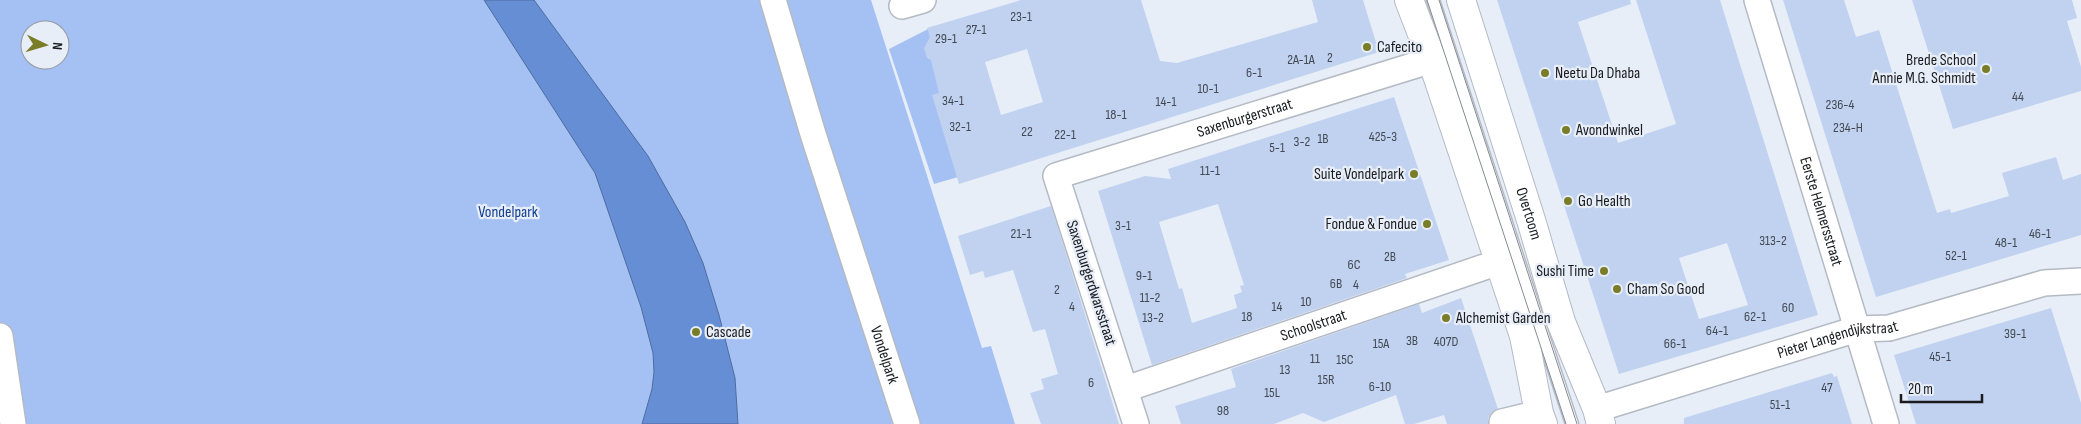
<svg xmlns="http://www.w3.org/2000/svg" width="2081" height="424" font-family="'Sofia Sans Condensed',sans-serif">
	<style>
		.green { fill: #a5c1f3; fill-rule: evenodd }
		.water { fill: #668ed5; stroke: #4f6c9e }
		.building { fill: #c0d2f0; fill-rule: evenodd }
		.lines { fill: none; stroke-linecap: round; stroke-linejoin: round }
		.lane-casing { stroke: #b4bac4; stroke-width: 15 }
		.street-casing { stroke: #b4bac4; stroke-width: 28 }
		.secondary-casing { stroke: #b4bac4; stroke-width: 30 }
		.lane { stroke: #fff; stroke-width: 12 }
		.street { stroke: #fff; stroke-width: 25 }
		.secondary { stroke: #fff; stroke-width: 28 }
		.tram { stroke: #868b92; stroke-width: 1 }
		.poi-dot { fill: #7a7d27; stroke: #e7eef8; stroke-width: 2 }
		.labels { text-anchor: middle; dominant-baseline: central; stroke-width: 4.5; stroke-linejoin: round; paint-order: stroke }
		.number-label { font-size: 14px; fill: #434953 }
		.poi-label { font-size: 16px; fill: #191b1f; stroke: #e7eef8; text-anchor: start }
		.street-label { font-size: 16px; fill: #191b1f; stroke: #e7eef8 }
		.park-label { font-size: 16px; fill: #123f93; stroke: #e7eef8 }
	</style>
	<rect width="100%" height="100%" fill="#e7eef8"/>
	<!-- green -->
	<path class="green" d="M0,0H871L982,348L991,346L1015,424H0ZM30,30H60V60H30Z
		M934,26L965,175L934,184L889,49Z"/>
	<!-- water -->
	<path class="water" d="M484,0H534L648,156L685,222L703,263L719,315L735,378L738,424H642L652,389L654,372L653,353L641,307L595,173Z"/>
	<!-- building -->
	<path class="building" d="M1021,0H1141L1160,61L1177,63L1318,22L1312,0H1363L1379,52L959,184L932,95L939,93L931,60L927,58L924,48L930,37L927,28ZM1027,49L1043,102L1001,115L985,62Z
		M1497,0H1630L1631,4L1578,22L1618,143L1676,124L1636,0H1720L1818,315L1619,374ZM1727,243L1748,305L1699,319L1679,258Z
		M1783,0H1844L1856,37L1879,30L1937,213L1950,209L1951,213L2009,196L2002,173L2056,157L2063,180L2081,174V235L1876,297Z
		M1912,0H2072L2077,18L2067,21L2081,67V91L1953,129Z
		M1394,97L1449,260L1405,274L1407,278L1152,365L1098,191L1145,176L1171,179L1168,169ZM1218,204L1244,285L1240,286L1242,292L1234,295L1237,308L1192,323L1182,288L1179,289L1159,222Z
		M1051,206L1074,279L1119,424H1041L1030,393L1044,389L1041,379L1058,374L1045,329L1033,332L1013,270L985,278L983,271L970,275L958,236Z
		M1461,298L1498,409L1492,412L1488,418V424H1447L1444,415L1414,424H1405L1396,395L1324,422L1303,413L1274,424H1181L1175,406L1236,387L1231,369L1419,304L1422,313Z
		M2051,308L2081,403V424H1916L1894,355Z
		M1832,373L1834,377L1837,376L1852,424H1684V418Z"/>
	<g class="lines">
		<!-- lane casing -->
		<g class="lane-casing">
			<path id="lane" d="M1433,0L1572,424"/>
		</g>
		<!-- street casing -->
		<g class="street-casing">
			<g id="street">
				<path id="s1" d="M773,0L813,134L907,424"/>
				<path id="s2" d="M1757,0L1886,424"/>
				<path d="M902,6L923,0"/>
				<path d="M0,336L13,424"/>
				<path id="s3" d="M1126,389L1499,262"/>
				<path id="s4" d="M1597,409L1857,329L1889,328L2044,283L2081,281"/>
				<path d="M1502,422L1539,413"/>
				<path id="s5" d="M1136,424L1056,176L1432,60"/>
			</g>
		</g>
		<!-- secondary casing -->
		<g class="secondary-casing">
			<g id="secondary">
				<path d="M1409,0L1432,60L1524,336L1539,413L1543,424"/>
				<path id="s6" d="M1461,0L1531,220L1561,322L1597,409L1601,424"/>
			</g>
		</g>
		<!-- lane -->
		<use href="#lane" class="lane"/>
		<!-- street -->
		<use href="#street" class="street"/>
		<!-- secondary -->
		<use href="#secondary" class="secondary"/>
		<!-- tram -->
		<path class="tram" d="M1427,0L1566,424
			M1439,0L1577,424"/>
	</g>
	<!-- markers -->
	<g class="poi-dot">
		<circle cx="1367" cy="47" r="5"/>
		<circle cx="1986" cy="69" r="5"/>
		<circle cx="1545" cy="73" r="5"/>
		<circle cx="1566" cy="130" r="5"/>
		<circle cx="1414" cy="174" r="5"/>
		<circle cx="1568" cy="201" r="5"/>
		<circle cx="1427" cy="224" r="5"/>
		<circle cx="1604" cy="271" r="5"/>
		<circle cx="1617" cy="289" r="5"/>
		<circle cx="1446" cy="318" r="5"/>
		<circle cx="696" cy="332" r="5"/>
	</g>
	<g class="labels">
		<!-- number labels -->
		<g class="number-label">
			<text x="1021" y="16">23-1</text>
			<text x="976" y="29">27-1</text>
			<text x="946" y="38">29-1</text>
			<text x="1330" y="57">2</text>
			<text x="1301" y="59">2A-1A</text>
			<text x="1254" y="72">6-1</text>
			<text x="1208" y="88">10-1</text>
			<text x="2018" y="96">44</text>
			<text x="953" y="100">34-1</text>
			<text x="1166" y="101">14-1</text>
			<text x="1840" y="104">236-4</text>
			<text x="1116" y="114">18-1</text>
			<text x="960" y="126">32-1</text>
			<text x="1848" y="127">234-H</text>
			<text x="1027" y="131">22</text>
			<text x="1065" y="134">22-1</text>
			<text x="1383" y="136">425-3</text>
			<text x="1323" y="138">1B</text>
			<text x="1302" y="141">3-2</text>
			<text x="1277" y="147">5-1</text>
			<text x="1210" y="170">11-1</text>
			<text x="1123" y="225">3-1</text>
			<text x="1021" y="233">21-1</text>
			<text x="2040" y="233">46-1</text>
			<text x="1773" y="240">313-2</text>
			<text x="2006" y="242">48-1</text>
			<text x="1956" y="255">52-1</text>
			<text x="1390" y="256">2B</text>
			<text x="1354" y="264">6C</text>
			<text x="1144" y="275">9-1</text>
			<text x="1336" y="283">6B</text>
			<text x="1356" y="284">4</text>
			<text x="1057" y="289">2</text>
			<text x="1150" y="297">11-2</text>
			<text x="1306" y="301">10</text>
			<text x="1072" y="306">4</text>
			<text x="1277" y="306">14</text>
			<text x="1788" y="307">60</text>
			<text x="1247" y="316">18</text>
			<text x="1755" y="316">62-1</text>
			<text x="1153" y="317">13-2</text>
			<text x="1717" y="330">64-1</text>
			<text x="2015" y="333">39-1</text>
			<text x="1412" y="340">3B</text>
			<text x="1446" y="341">407D</text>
			<text x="1381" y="343">15A</text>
			<text x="1675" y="343">66-1</text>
			<text x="1940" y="356">45-1</text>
			<text x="1315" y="358">11</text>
			<text x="1345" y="359">15C</text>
			<text x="1285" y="369">13</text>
			<text x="1326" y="379">15R</text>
			<text x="1091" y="382">6</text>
			<text x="1380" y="386">6-10</text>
			<text x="1827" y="387">47</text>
			<text x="1272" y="392">15L</text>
			<text x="1780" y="404">51-1</text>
			<text x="1223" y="410">98</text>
		</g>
		<!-- poi labels -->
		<g class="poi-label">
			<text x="1377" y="47">Cafecito</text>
			<text x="1976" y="60" text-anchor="end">Brede School<tspan x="1976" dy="18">Annie M.G. Schmidt</tspan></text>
			<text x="1555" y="73">Neetu Da Dhaba</text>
			<text x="1576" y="130">Avondwinkel</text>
			<text x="1404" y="174" text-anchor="end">Suite Vondelpark</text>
			<text x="1578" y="201">Go Health</text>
			<text x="1417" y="224" text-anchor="end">Fondue &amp; Fondue</text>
			<text x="1594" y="271" text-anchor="end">Sushi Time</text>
			<text x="1627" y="289">Cham So Good</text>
			<text x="1456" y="318">Alchemist Garden</text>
			<text x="706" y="332">Cascade</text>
		</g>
		<!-- street labels -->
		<g class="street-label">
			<text stroke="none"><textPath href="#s5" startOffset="458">Saxenburgerstraat</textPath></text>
			<text stroke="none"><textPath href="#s2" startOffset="221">Eerste Helmersstraat</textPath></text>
			<text stroke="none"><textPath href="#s6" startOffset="224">Overtoom</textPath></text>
			<text transform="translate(1091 283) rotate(72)">Saxenburgerdwarsstraat</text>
			<text stroke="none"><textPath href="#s3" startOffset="198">Schoolstraat</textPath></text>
			<text stroke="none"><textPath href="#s4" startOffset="251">Pieter Langendijkstraat</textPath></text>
			<text stroke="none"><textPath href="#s1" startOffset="372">Vondelpark</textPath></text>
		</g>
		<!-- park labels -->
		<g class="park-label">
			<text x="508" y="212">Vondelpark</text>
		</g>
	</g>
	<!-- north arrow -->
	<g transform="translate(45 45) rotate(95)"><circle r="24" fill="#e7eef8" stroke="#959aa1"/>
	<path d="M0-4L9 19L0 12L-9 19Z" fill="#7a7d27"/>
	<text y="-8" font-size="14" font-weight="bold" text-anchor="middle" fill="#191b1f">N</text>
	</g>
	<!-- scale -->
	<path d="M1901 394v8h81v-8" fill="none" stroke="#191b1f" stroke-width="2.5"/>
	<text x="1908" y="394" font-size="15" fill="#191b1f" stroke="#e7eef8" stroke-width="4" paint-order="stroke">20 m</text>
</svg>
